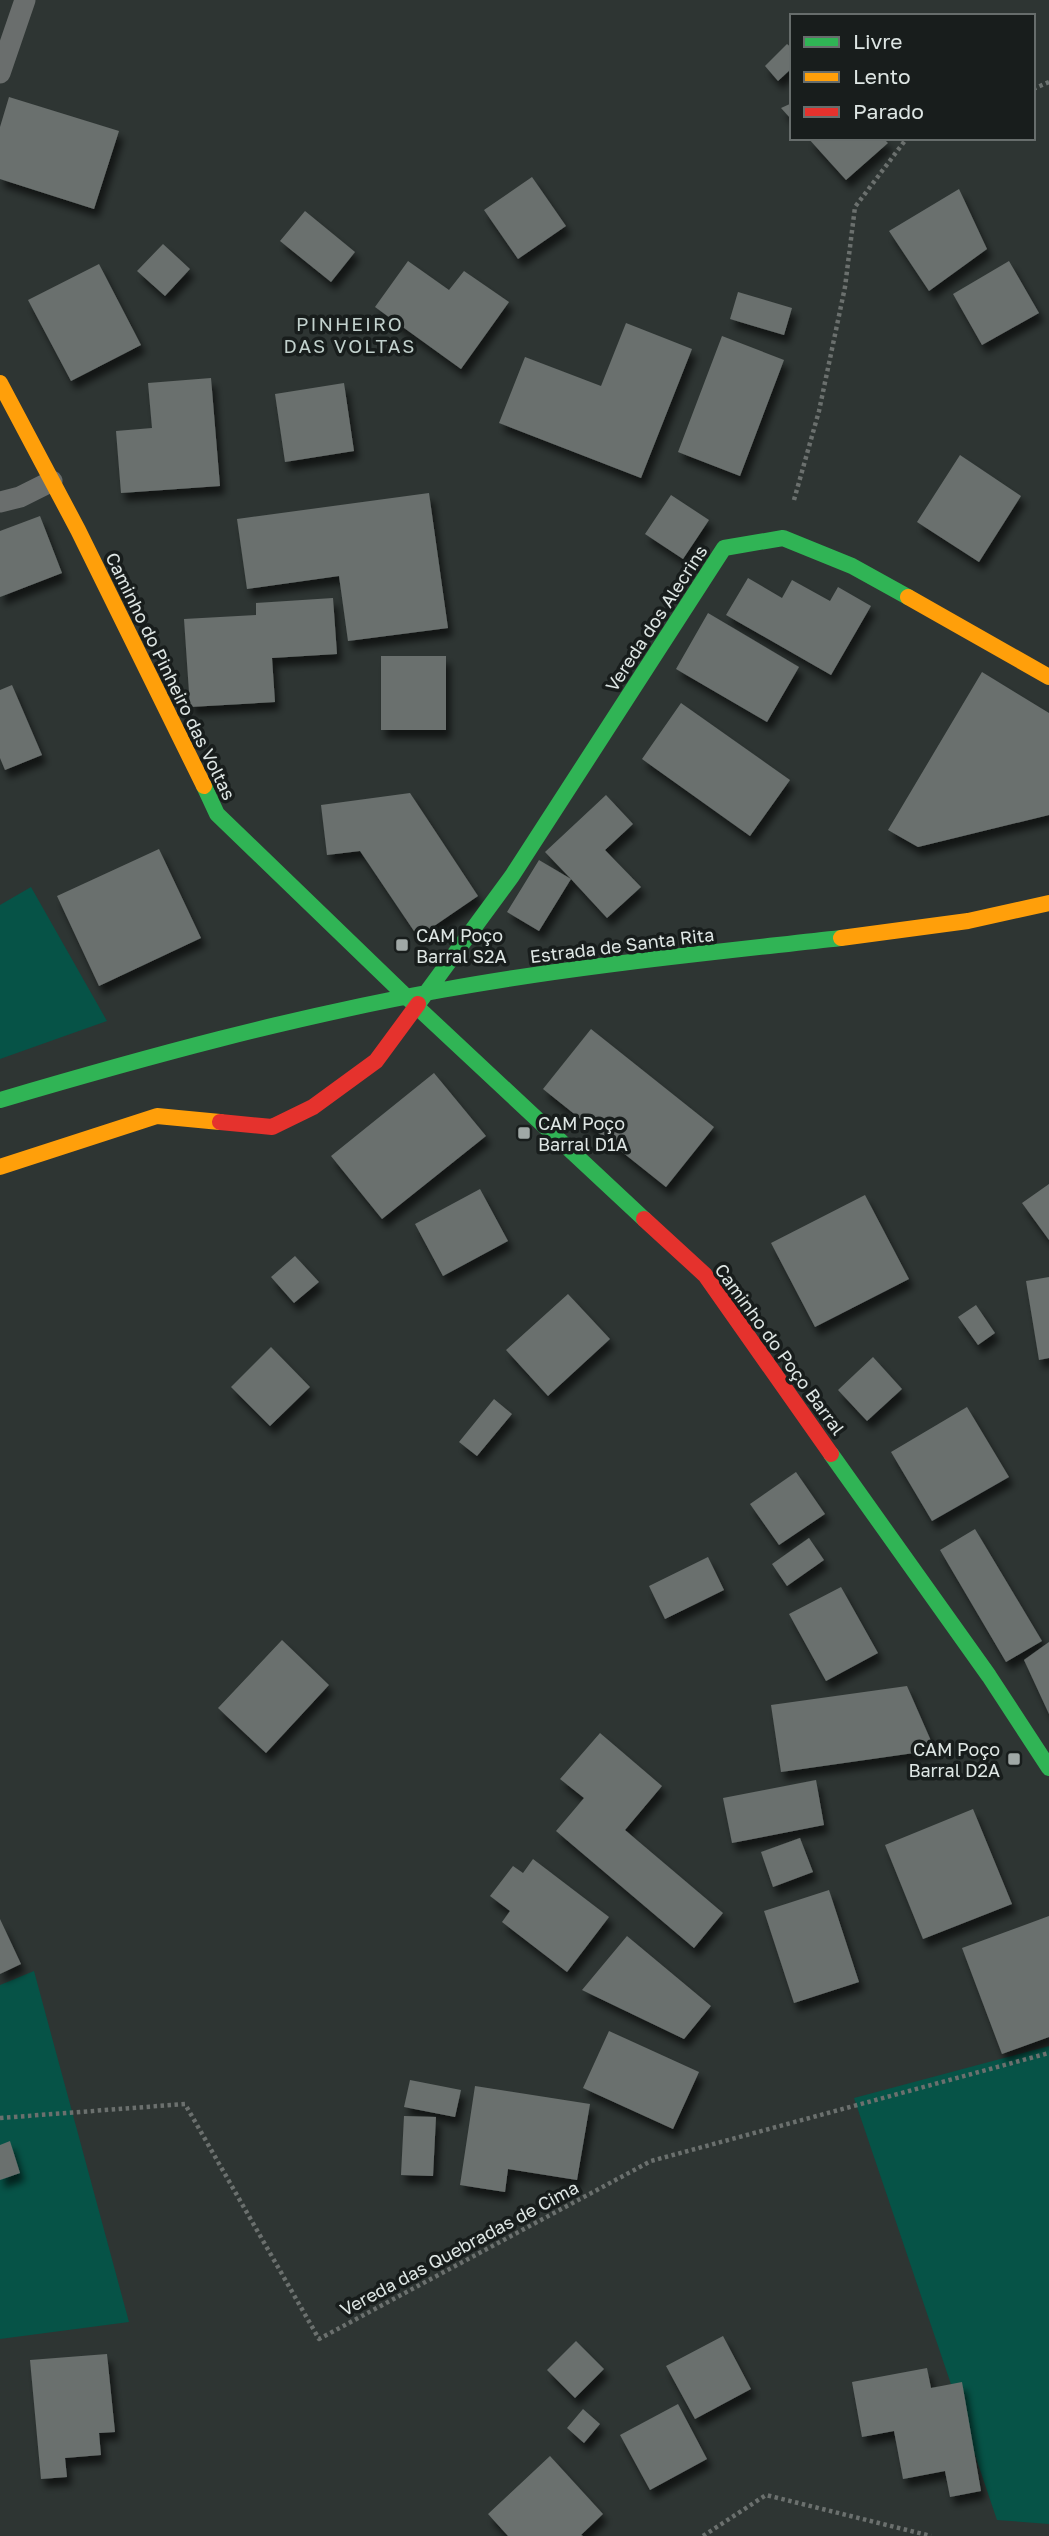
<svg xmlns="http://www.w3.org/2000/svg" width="1049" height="2536" font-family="'Golos Text',sans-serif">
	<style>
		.green { fill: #065347 }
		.building { fill: #6a706e; filter: url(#shadow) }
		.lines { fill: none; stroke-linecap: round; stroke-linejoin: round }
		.path { stroke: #6b706e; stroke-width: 4.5; stroke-dasharray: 3.5 3.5; stroke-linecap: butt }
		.lane { stroke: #6a6e6d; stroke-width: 21 }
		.fast { stroke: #30b455; stroke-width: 16 }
		.slow { stroke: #ff9f0a; stroke-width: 16 }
		.jam { stroke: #e5322d; stroke-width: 16 }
		.poi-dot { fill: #a0a8a6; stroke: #181d1c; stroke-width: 2.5 }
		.labels { text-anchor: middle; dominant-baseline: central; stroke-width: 7; stroke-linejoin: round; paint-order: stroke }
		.street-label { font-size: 18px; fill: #dee6e4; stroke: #181d1c }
		.poi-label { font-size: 18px; fill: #dee6e4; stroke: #181d1c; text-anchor: start }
		.neighbourhood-label { font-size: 19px; letter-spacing: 2px; fill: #c2d1cd; stroke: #181d1c }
	</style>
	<defs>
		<filter id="shadow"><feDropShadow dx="4.5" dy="8" stdDeviation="3.5" flood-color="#0009"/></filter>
	</defs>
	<rect width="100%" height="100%" fill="#2e3533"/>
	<!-- green -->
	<path class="green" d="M31,887L107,1021L0,1059V905Z
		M34,1971L129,2322L0,2339V1985Z
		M1049,2046V2524L997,2520L854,2098Z"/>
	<!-- building -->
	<path class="building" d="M787,44L792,48V68L778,81L765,66Z
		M9,97L119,131L94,209L0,179V127Z
		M792,103V120L781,108Z
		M808,138H883L888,143L846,180Z
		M532,177L566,226L518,259L484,210Z
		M959,189L987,249L929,291L889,231Z
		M305,211L355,252L331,282L280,241Z
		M163,244L190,269L165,296L137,271Z
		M408,261L449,290L464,271L509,302L461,369L375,307Z
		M1009,261L1039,313L982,345L953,294Z
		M99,264L141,345L71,381L28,300Z
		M738,292L792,308L784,335L730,319Z
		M626,323L692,349L641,478L499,423L525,357L601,386Z
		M722,336L784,360L740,476L678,452Z
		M211,378L220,486L121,493L116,431L152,428L148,383Z
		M344,383L354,451L285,462L275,394Z
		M960,455L1021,496L979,562L917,522Z
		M429,493L448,628L348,641L339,576L247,589L237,519Z
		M671,495L709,520L683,559L645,534Z
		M40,516L62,573L0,597V531Z
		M748,578L782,598L792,580L830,601L838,587L871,606L831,675L726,615Z
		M333,598L337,654L272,658L275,702L190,707L184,619L256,615V603Z
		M708,613L799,667L767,722L676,669Z
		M381,656H446V730H381Z
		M982,672L1049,713V815L918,847L888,830Z
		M12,685L42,755L5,770L0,758V690Z
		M681,703L790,780L750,836L642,759Z
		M410,793L478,896L418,937L360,851L327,855L321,805Z
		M606,795L633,824L605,850L641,887L607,918L571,879L539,931L507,912L539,860L571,879L545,852Z
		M159,849L201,938L99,986L57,896Z
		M591,1029L714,1127L666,1187L543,1089Z
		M434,1073L486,1136L382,1219L331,1156Z
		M1049,1184V1240L1022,1203Z
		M480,1189L508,1241L443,1276L415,1224Z
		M865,1195L909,1279L815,1327L771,1243Z
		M295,1256L319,1282L294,1303L271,1277Z
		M1049,1277V1358L1039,1360L1026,1281Z
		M568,1294L610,1339L548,1396L506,1350Z
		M976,1305L995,1333L978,1345L958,1317Z
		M271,1347L310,1387L270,1426L231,1387Z
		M873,1357L902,1389L867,1421L838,1390Z
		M494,1399L512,1414L477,1456L459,1442Z
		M967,1407L1009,1477L932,1521L891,1452Z
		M796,1472L825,1514L779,1545L750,1504Z
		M975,1529L1042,1641L1006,1662L940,1550Z
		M809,1538L824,1560L787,1586L772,1564Z
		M708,1557L724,1590L665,1619L649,1586Z
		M841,1587L878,1653L826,1681L789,1614Z
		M282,1640L329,1685L266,1753L218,1708Z
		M1049,1642V1714L1024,1660Z
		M907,1686L935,1750L781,1772L771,1705Z
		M600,1733L662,1786L625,1830L723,1913L694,1948L556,1831L584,1798L560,1779Z
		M816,1780L824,1825L732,1843L723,1798Z
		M973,1809L1012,1904L923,1939L885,1845Z
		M800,1838L813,1872L773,1887L761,1852Z
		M533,1859L609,1917L567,1972L502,1922L510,1911L490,1896L513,1866L523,1873Z
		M829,1890L859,1982L794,2003L764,1911Z
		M1049,1916V2037L1002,2054L962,1948Z
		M0,1919L21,1964L0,1974Z
		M627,1936L711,2006L684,2039L582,1990Z
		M609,2031L699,2072L673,2129L583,2088Z
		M410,2080L461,2090L455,2117L404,2107Z
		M475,2086L590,2104L577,2180L508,2169L505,2192L460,2185Z
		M404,2116L436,2117L433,2176L401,2175Z
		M10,2141L20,2173L0,2180V2145Z
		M723,2336L751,2389L695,2419L666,2366Z
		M576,2341L604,2369L575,2398L547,2370Z
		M107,2354L115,2432L99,2433L101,2455L65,2458L67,2477L41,2479L30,2360Z
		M927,2368L931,2388L962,2382L981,2491L950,2497L945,2471L903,2479L894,2431L862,2437L852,2382Z
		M678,2404L707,2459L650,2490L620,2435Z
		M583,2409L600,2424L584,2443L567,2428Z
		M550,2456L603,2514L581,2535L583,2536H508L488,2514Z"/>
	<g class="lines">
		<!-- path -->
		<path class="path" d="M1033,89L1049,82
			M794,500L819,411L845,287L855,207L907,138
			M0,2118L185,2104L319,2339L651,2161L1049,2053
			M703,2536L766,2495L931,2536"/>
		<!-- lane -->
		<path class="lane" d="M0,73L25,0
			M0,502L20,497L52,481"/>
		<!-- fast -->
		<path class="fast" d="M204,786L217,814L417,1007L644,1219
			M418,1004L512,876L724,548L783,538L852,566L908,597
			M0,1100C146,1057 292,1017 442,990C574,966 708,953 841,938
			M831,1454L989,1676L1049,1768"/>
		<!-- slow -->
		<path class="slow" d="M0,383L78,530L204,786
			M908,597L1049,677
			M841,938L968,921L1049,903
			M0,1167L157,1116L220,1122"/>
		<!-- jam -->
		<path class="jam" d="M220,1122L272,1127L313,1107L376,1061L418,1004
			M644,1219L705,1275L831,1454"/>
	</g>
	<!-- markers -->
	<g class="poi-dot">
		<rect x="395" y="938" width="14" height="14" rx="3.5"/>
		<rect x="517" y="1126" width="14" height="14" rx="3.5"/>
		<rect x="1007" y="1752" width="14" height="14" rx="3.5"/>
	</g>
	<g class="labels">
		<!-- street labels -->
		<g class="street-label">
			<text transform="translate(656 618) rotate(-57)">Vereda dos Alecrins</text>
			<text transform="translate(171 676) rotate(64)">Caminho do Pinheiro das Voltas</text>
			<text transform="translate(622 945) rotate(-7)">Estrada de Santa Rita</text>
			<text transform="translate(780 1349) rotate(54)">Caminho do Poço Barral</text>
			<text transform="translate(459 2248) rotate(-28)">Vereda das Quebradas de Cima</text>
		</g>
		<!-- poi labels -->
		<g class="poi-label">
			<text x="416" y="935">CAM Poço<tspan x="416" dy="21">Barral S2A</tspan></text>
			<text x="538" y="1123">CAM Poço<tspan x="538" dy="21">Barral D1A</tspan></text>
			<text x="1000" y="1749" text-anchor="end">CAM Poço<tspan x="1000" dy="21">Barral D2A</tspan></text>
		</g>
		<!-- neighbourhood labels -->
		<g class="neighbourhood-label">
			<text x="350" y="323">PINHEIRO<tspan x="350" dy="22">DAS VOLTAS</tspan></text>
		</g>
	</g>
	<!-- legend -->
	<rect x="790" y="14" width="245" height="126" fill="#181d1c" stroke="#676d6c" stroke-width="2"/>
	<rect x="804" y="37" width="35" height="10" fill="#30b455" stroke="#676d6c" stroke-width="2"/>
	<text x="853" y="49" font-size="21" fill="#dee6e4">Livre</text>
	<rect x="804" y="72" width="35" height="10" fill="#ff9f0a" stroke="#676d6c" stroke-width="2"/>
	<text x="853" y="84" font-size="21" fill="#dee6e4">Lento</text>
	<rect x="804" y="107" width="35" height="10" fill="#e5322d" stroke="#676d6c" stroke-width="2"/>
	<text x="853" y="119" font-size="21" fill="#dee6e4">Parado</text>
</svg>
